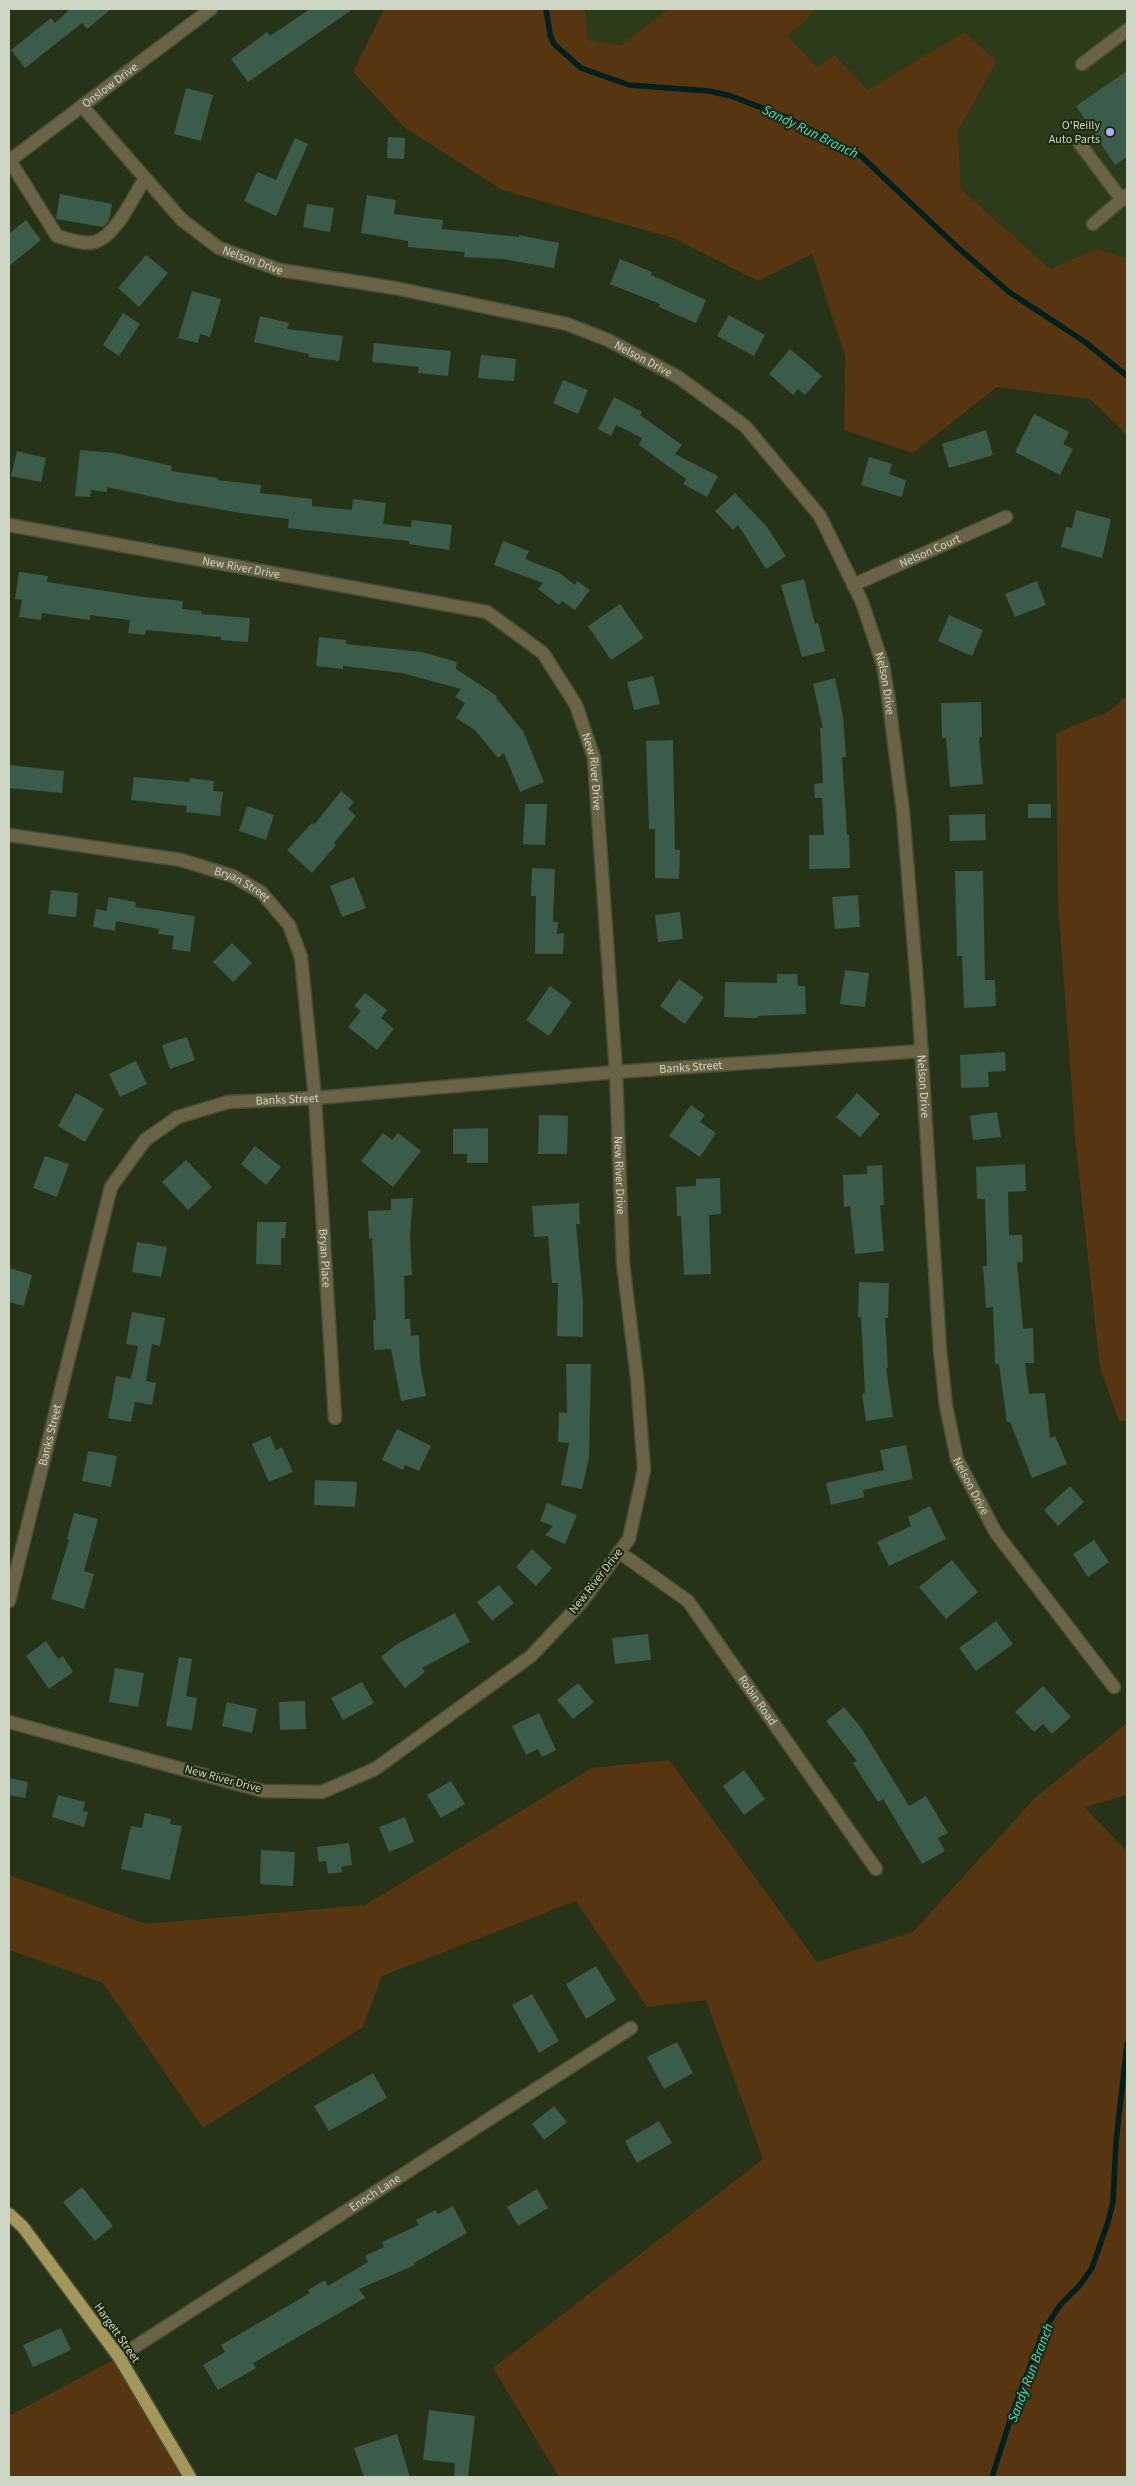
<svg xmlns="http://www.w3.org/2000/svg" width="1136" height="2486" font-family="'Source Sans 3',sans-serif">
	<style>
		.built { fill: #2c3b19 }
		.green { fill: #563510 }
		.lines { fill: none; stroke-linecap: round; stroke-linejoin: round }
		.stream { stroke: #001f1e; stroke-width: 5.5 }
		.building { fill: #3b5c4b }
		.minor-casing { stroke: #455037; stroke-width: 15 }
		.major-casing { stroke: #455037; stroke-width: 15 }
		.minor { stroke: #6a6347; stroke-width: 12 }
		.major { stroke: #a5975b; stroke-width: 12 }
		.poi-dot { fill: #b4acf9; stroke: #1d290e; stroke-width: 2 }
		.labels { text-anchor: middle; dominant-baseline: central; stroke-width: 4; stroke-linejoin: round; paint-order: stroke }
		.street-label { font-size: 12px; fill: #cdd5c5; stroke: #1d290e }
		.poi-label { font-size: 12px; fill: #cdd5c5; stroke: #1d290e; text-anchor: end }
		.water-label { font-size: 14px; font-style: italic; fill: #43deda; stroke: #1d290e }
	</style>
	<rect width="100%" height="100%" fill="#273318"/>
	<!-- built -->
	<path class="built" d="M585,9H668L621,45L588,40Z
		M817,9H1127V258L1096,249L1050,269L961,189L958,131L997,61L868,91L836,55L817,67L787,36Z"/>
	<!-- green -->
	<path class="green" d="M384,9H585L588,40L621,45L668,9H817L788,36L817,67L835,55L868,90L964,32L997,61L958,131L961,189L1050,269L1096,249L1127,258V435L1090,399L997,387L913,453L844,430L845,356L812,254L758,281L673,238L502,190L404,127L353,72Z
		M1127,695V1421H1119L1100,1368L1076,1147L1058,902L1056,733L1110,711Z
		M1127,1723V1795L1084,1807L1127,1851V2477H559L493,2368L763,2159L706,2000L647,2007L576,1901L382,1976L363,2027L203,2128L103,1983L9,1950V1875L146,1924L365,1905L592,1768L669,1760L817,1962L913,1932L1034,1799Z
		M119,2357L190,2477H9V2416Z"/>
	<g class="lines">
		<!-- stream -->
		<path class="stream" d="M546,9L550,34L554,44L581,68L629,85L709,91L731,96L786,117L861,156L956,246L1009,292L1085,342L1127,376
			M992,2477L1013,2411L1044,2330L1060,2305L1080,2285L1092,2268L1108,2222L1113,2202L1116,2142L1127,2044"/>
	</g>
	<!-- building -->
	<path class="building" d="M70,9H111L87,29L82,23L25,68L11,50L51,18L55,23Z
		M310,9H353L248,82L231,59L267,32L270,36Z
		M1127,71V157L1115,165L1076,106Z
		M186,88L213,95L201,141L174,134Z
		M388,137L405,138L404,159L387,158Z
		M295,138L308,144L276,216L244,201L257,172L276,180Z
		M60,194L112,204L109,221L103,227L56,219Z
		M367,195L396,200L394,214L443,220L442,229L519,237V235L559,243L554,268L503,259L464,257L465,252L408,247V241L361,233Z
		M307,204L334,208L330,232L303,227Z
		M26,220L41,240L9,266V234Z
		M146,255L168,273L139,307L118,288Z
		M620,259L652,272L651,275L706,300L696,323L659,307L660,304L610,284Z
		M192,291L221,299L210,337L200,334L198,343L178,338Z
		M123,313L140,324L119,356L103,345Z
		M729,315L765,335L754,356L717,336Z
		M260,316L289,323L287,329L343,336L339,361L309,357V354L254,342Z
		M374,343L451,351L448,376L418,373L419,367L372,362Z
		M790,349L822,376L805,395L798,389L793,395L769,374Z
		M481,355L516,359L514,381L478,378Z
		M563,380L588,390L578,414L553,403Z
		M614,397L642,412L640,415L682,445L675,454L718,476L707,497L683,484L686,479L639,445L642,438L616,425L611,436L598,429Z
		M1034,414L1069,432L1063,444L1073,449L1060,475L1015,452Z
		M986,430L993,455L949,468L942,444Z
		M80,450L115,453L172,466L171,471L218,478L217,480L261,485L260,493L312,499V506L352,510L353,499L386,503L383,524L411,527L412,520L452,525L449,550L409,544V541L288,528L289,519L241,513L172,501L107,487V492L91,490L90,497L75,496Z
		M17,451L46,458L41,482L11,476Z
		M869,457L892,464L889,474L906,480L902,497L861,485Z
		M735,493L767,527L786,556L766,569L738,525L733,530L715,511Z
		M1076,510L1111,519L1102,558L1061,547L1066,527L1072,528Z
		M503,541L529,551L525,559L558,572L575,585L577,581L590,590L575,610L562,601L559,605L538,589L543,583L494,565Z
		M19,572L48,576L47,582L144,597L183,601L182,609L202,611L201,614L250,618L248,642L221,640V637L146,630L145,635L128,633L130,620L90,615V620L42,613L41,620L19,617L22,600L15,599Z
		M804,579L815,624L818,623L825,651L802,657L781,585Z
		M1037,581L1046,605L1015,617L1005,594Z
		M620,604L644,638L611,660L588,626Z
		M949,615L983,630L972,656L938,641Z
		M319,637L346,640V644L422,652L457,662L456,669L497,696L496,698L523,731L544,782L520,792L504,753L498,758L475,730L456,718L465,703L455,697L461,689L402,673L343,666V669L316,666Z
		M653,676L660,704L634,710L627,682Z
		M835,678L843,716L846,757H842L847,835H849L850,868L809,869V835H824L822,798H815L814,784L823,783L820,728H823L813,684Z
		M981,702L982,737L979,738L983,784L950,787L946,738H942L941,703Z
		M673,740L675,850H680L679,879L655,878V829H649L646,741Z
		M9,765L64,771L62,793L9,788Z
		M134,777L189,782L190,778L214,781L213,791L223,792L220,816L186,812L187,806L131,800Z
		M341,791L354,802L348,809L356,816L334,843L336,845L312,873L287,850L312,823L314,825Z
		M525,804H547L545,845L523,844Z
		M1028,804H1051V818H1028Z
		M247,806L274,815L266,840L239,831Z
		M985,814L986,840L950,841L949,815Z
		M532,868L555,869L553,922H558L557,934L564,933L563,954H535L536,896H531Z
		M955,871H983L985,980H995L996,1006L964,1008L962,956H957Z
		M354,877L366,908L342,917L330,886Z
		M51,890L78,893L76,917L48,914Z
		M858,895L860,927L835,929L832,897Z
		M109,897L136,902L135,907L195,916L190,952L172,949L174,936L158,934L159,929L116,921L115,931L93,927L96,909L106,911Z
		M680,912L683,939L658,942L655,915Z
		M232,943L252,963L233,982L213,962Z
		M845,970L869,973L865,1007L840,1004Z
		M777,974H797L798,986H805L806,1014L758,1016L757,1018L724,1017L725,982L777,983Z
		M679,979L704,997L685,1024L660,1006Z
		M550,986L572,1002L549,1036L526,1020Z
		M365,993L387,1010L381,1018L394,1029L377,1050L348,1027L361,1011L354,1006Z
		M187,1037L195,1060L170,1069L162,1045Z
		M1005,1052L1006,1071L988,1072L989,1087L961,1088L960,1055Z
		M136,1061L147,1084L120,1097L109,1074Z
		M76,1093L104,1109L85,1142L58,1126Z
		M857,1093L880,1114L860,1137L836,1117Z
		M691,1105L705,1115L700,1122L716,1133L700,1157L669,1136Z
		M997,1112L1001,1137L973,1140L970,1116Z
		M539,1115L568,1116L567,1154H538Z
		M488,1128V1163H467V1154H453V1129Z
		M383,1133L392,1140L398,1133L421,1151L393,1187L361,1161Z
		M255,1146L281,1167L266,1185L241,1164Z
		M45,1156L69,1164L57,1197L33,1188Z
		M186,1160L212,1187L188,1210L162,1182Z
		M1025,1164L1026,1191L1008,1192L1009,1235H1022L1023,1262H1017L1023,1329L1033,1328L1034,1363H1025L1029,1394L1045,1393L1050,1438L1055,1436L1067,1464L1032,1478L1010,1422H1007L999,1364H995L993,1307L986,1308L983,1266H987L985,1199H977L976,1167Z
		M882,1165L884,1205H880L884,1251L855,1254L850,1206L844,1207L843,1175L867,1174V1166Z
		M720,1178L721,1214L709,1215L711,1274L684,1275L681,1216H677L676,1187L696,1186V1179Z
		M413,1198L410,1237L412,1275L404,1276L405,1319H410L411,1336L419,1335L420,1363L426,1396L401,1401L391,1349L374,1350L373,1320H376L372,1238L369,1239L368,1211L391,1210V1199Z
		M579,1203L580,1224H576L583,1301V1337L557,1336L558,1283H552L548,1236L534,1237L532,1206Z
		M257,1222H286L285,1238H281V1265L256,1264Z
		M137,1242L167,1247L161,1277L132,1272Z
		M9,1268L32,1275L24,1306L9,1302Z
		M859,1282L889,1283L888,1318H885L888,1368H886L893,1417L866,1421L862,1394L865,1393L861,1317H858Z
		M132,1312L165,1318L160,1346L152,1344L146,1381L156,1383L152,1405L135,1402L131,1422L108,1418L116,1376L131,1379L138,1346L126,1344Z
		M566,1364H591L589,1457L582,1489L561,1485L569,1443L558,1442L559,1412L567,1413Z
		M397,1429L431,1446L419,1471L405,1465L403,1470L382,1460Z
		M270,1436L276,1450L282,1447L293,1472L269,1482L252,1444Z
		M906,1445L913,1479L863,1490L864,1497L831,1505L826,1483L884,1470L880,1450Z
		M88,1451L117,1456L111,1487L82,1481Z
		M315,1480L357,1482L355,1507L314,1505Z
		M1070,1486L1084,1502L1058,1526L1044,1510Z
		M547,1503L577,1515L565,1544L545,1535L553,1526L540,1521Z
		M930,1506L946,1539L889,1566L877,1542L911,1526L908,1517Z
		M74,1513L98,1519L84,1571L94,1574L84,1609L51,1599L69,1540L67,1539Z
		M1094,1540L1109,1562L1088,1577L1073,1554Z
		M532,1549L552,1568L536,1586L516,1567Z
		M952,1560L978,1592L946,1619L919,1587Z
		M499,1585L514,1603L492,1621L477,1602Z
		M455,1613L470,1642L422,1668L425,1672L405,1688L381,1657L397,1644Z
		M996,1621L1013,1644L976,1671L959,1648Z
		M648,1634L651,1660L615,1664L612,1638Z
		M46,1641L58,1659L63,1656L73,1672L49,1689L26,1656Z
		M179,1657L192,1659L186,1696L197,1698L192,1730L166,1726Z
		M115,1668L144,1673L138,1707L109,1702Z
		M362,1682L374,1703L343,1720L331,1698Z
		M578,1683L594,1702L573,1719L557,1700Z
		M1043,1686L1071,1717L1052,1734L1043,1724L1034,1732L1015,1712Z
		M305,1701L306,1729L280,1730L279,1702Z
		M227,1702L257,1709L252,1733L222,1726Z
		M844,1707L862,1729L909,1806L926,1796L948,1833L938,1838L945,1851L922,1864L883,1799L878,1802L853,1763L857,1761L826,1721Z
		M539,1713L556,1750L542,1757L538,1749L526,1755L512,1726Z
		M744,1770L765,1799L744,1815L723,1786Z
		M9,1778L28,1782L25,1798L9,1795Z
		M451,1781L465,1804L441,1818L427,1795Z
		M58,1795L85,1802L83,1811L88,1812L84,1827L52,1817Z
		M145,1813L171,1819L170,1824L182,1826L170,1880L121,1869L131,1826L142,1828Z
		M405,1817L414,1842L389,1852L379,1827Z
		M349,1843L352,1865L341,1867L342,1872L328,1874L326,1861L319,1862L317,1847Z
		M261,1850L295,1852L293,1886L260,1884Z
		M596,1966L616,2000L586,2019L566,1984Z
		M532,1994L559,2041L539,2053L512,2005Z
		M677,2042L693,2073L664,2089L647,2057Z
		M373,2073L387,2098L329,2131L314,2106Z
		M554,2106L567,2122L544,2140L532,2124Z
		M659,2121L672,2143L637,2163L625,2141Z
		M82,2187L113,2226L95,2241L63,2202Z
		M537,2189L548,2208L518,2226L507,2207Z
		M453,2206L467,2233L414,2263L415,2265L359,2289L365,2298L253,2363L256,2368L218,2390L203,2365L225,2352L221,2345L310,2293L308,2290L325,2280L328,2286L368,2262L365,2256L384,2247L382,2242L419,2225L416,2220L436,2210L438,2214Z
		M61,2328L71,2350L33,2367L23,2345Z
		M429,2410L475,2416L468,2477H454L455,2463L423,2460Z
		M397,2434L410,2477H364L354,2448Z"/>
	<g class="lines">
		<!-- minor casing -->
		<g class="minor-casing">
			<g id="minor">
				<path d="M1082,64L1127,30"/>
				<path id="s1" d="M82,106L182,220L219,248L280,270L395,288L567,324L608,340L678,377L745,426L820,516L862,602L883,665L888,695L903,812L918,997L940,1350L946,1406L957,1459L996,1533L1114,1687"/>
				<path d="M1080,144L1122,200"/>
				<path id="s2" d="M9,161L211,9"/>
				<path d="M10,161L57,236C68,239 83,245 95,242C116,236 134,196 145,178"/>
				<path d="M1093,224L1127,195"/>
				<path id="s3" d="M9,525L487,612L543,653L576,705L594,758L616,1072L623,1263L637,1378L644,1470L629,1539L581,1603L531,1656L375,1769L322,1792L263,1791L9,1722"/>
				<path id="s4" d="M853,585L1006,517"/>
				<path id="s5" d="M9,835L181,860L233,876L262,893L289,925L301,957L315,1098L335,1418"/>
				<path id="s6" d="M619,1552L688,1601L876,1869"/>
				<path id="s7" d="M9,1601L111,1187L145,1140L178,1117L228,1102L315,1098L616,1072L922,1051"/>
				<path id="s8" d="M119,2357L631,2028"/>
			</g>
		</g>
		<!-- major casing -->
		<g class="major-casing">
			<path id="major" d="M9,2214L23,2227L119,2357L190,2477"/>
		</g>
		<!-- minor -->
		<use href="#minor" class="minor"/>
		<!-- major -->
		<use href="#major" class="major"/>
	</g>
	<!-- markers -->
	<circle class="poi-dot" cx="1110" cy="132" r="5"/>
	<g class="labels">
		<!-- street labels -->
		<g class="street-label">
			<text stroke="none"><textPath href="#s2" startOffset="126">Onslow Drive</textPath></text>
			<text stroke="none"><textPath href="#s1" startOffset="234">Nelson Drive</textPath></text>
			<text stroke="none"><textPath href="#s1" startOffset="639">Nelson Drive</textPath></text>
			<text stroke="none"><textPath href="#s4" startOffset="84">Nelson Court</textPath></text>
			<text stroke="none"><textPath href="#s3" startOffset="236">New River Drive</textPath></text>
			<text stroke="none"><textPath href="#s1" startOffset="1059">Nelson Drive</textPath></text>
			<text stroke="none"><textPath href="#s3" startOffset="686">New River Drive</textPath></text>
			<text stroke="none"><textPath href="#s5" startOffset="240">Bryan Street</textPath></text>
			<text stroke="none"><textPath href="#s7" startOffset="1041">Banks Street</textPath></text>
			<text stroke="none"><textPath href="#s1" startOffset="1464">Nelson Drive</textPath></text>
			<text stroke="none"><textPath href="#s7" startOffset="636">Banks Street</textPath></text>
			<text stroke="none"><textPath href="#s3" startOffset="1091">New River Drive</textPath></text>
			<text stroke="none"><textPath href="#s5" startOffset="640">Bryan Place</textPath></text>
			<text stroke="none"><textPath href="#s7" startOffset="171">Banks Street</textPath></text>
			<text stroke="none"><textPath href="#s1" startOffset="1869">Nelson Drive</textPath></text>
			<text transform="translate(596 1581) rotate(-52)">New River Drive</text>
			<text stroke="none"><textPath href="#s6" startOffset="206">Robin Road</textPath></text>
			<text transform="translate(223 1779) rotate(15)">New River Drive</text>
			<text stroke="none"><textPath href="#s8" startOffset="304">Enoch Lane</textPath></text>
			<text transform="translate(117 2333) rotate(55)">Hargett Street</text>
		</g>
		<!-- poi labels -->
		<g class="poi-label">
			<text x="1100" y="125">O'Reilly<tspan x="1100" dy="14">Auto Parts</tspan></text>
		</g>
		<!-- water labels -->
		<g class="water-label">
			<text transform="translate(810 132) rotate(26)">Sandy Run Branch</text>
			<text transform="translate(1031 2373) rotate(-69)">Sandy Run Branch</text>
		</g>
	</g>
	<!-- border -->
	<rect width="1136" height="2486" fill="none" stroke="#cdd5c5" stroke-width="20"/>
</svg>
